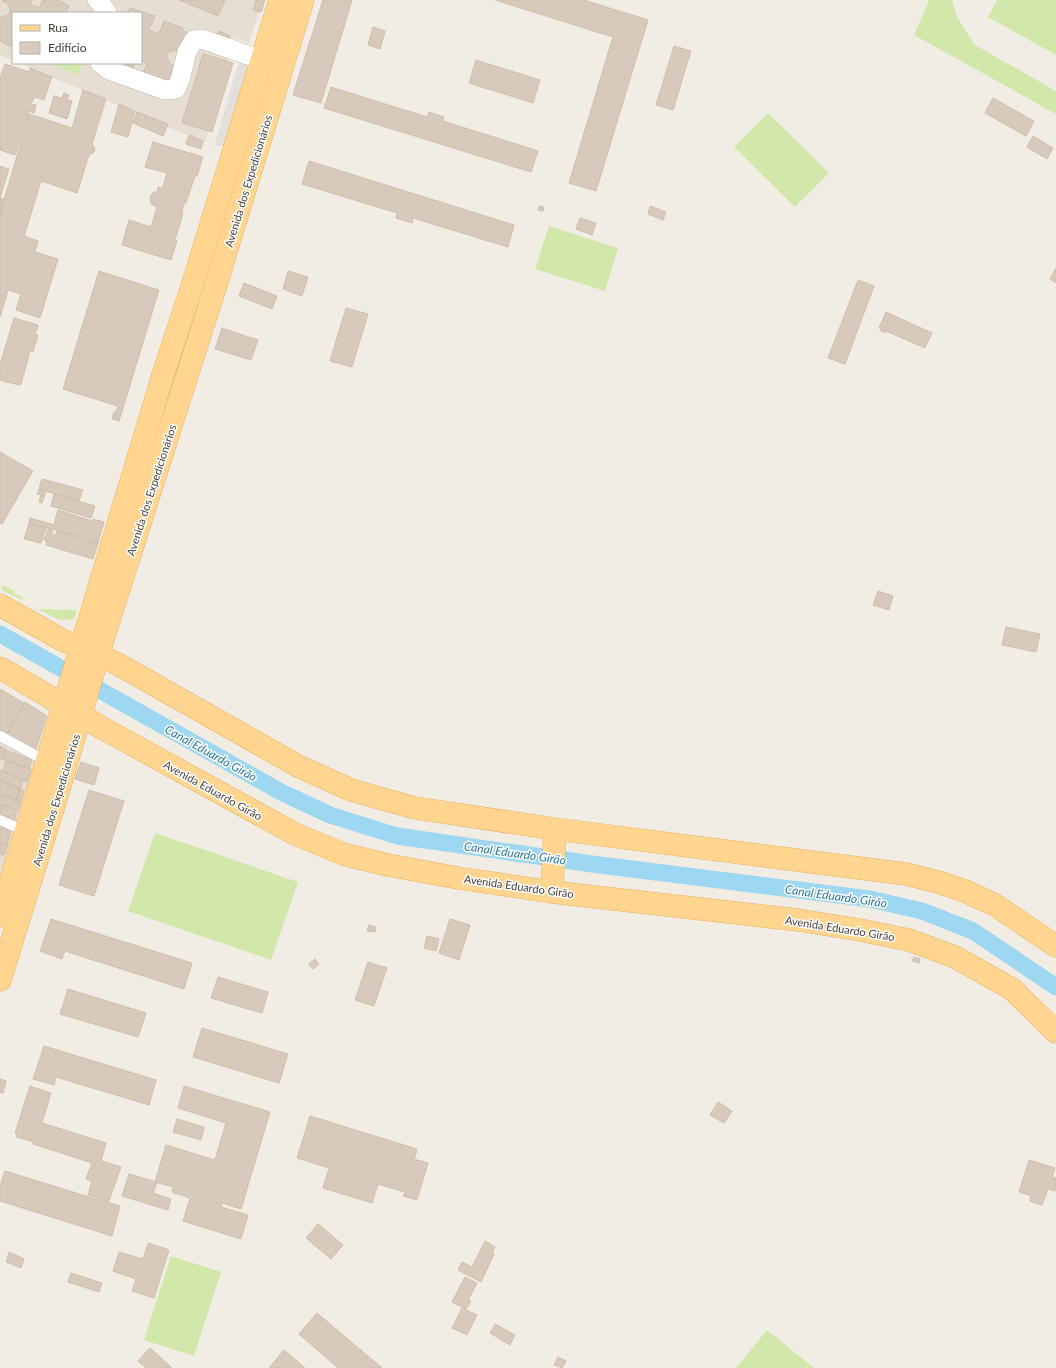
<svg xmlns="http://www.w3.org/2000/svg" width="1056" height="1368" font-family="Lato,sans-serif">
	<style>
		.residential { fill: #e6ded2 }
		.grass { fill: #d2e8ab }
		.parking { fill: #e3e0dc }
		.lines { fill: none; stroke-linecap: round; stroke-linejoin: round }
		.canal { stroke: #9ed7f1; stroke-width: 17 }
		.building { fill: #d7cabc; stroke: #cfbeac }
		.lane-casing { stroke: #c1b6a9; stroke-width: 11 }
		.street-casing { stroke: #c1b6a9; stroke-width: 20 }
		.primary-casing { stroke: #e5b05f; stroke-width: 23 }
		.lane { stroke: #fff; stroke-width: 10 }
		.street { stroke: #fff; stroke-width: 19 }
		.primary { stroke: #ffd590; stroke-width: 22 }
		.labels { text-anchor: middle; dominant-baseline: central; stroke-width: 3; stroke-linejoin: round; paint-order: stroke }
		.street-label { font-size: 11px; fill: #443c34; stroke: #fff }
		.water-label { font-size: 12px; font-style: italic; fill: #2979a1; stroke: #fff }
	</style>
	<rect width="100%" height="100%" fill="#f2ede4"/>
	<!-- residential -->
	<path class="residential" d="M0,0H263L249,43L231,37L228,65L205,143L19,63H141V13H13V60L0,55Z
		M0,737L36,758L0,883Z"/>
	<!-- grass -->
	<path class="grass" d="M929,0H952L957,17L975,45L1056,91V114L914,35Z
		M997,0H1056V55L988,17Z
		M49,63H83L78,75Z
		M768,113L829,173L795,207L734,147Z
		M549,226L618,248L605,291L535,269Z
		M3,585L15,591L14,593L24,598L22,600L1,590Z
		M38,609L77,610L74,619L59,620Z
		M155,833L298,882L271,960L128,911Z
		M171,1256L221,1272L194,1356L144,1340Z
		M767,1330L814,1368H736Z"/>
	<!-- parking -->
	<path class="parking" d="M243,48L253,52L228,145L214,146Z"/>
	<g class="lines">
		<!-- canal -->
		<path class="canal" d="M0,634L281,792L330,815L397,836L592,864L870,899L922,911L973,931L1056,987"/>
	</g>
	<!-- building -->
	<path class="building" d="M3,0H31L30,4L39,8L43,0H58L69,6L66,13H13L12,47L0,41V16L4,18L5,15L8,16L11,9L8,7L9,4L2,1Z
		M179,0H225L218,16Z
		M256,0H265L261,12L253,10Z
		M323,0H352L321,103L293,95Z
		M495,0H584L648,20L596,191L569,183L613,37Z
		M130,8L155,16L149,30L159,34L164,21L183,28L182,30L188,33L180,52L173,50L172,52L169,51L166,58L169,60L168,63L175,65L166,86L141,77L147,64L141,61V13H127Z
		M373,27L385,31L380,49L368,45Z
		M219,31L230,36L227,43L215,38Z
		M674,46L691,51L673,110L656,105Z
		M203,54L233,63L212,132L182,123Z
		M476,60L540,80L533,103L469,83Z
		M112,63H135L131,73Z
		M5,64L29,72L30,68L52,77L44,100L34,97L31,104L36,105L34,113L29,111L15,155L0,150V78Z
		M331,87L427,117L429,112L444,117L443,121L538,151L531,172L324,108Z
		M83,90L106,99L92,144L95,149L94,152L89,155L77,193L41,181L24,236L38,241L35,252L58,259L40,318L16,310L21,294L8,290L0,317V214L29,114L72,128Z
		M64,93L69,95L67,99L72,101L67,119L49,113L54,96L62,98Z
		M993,98L1034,121L1026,136L985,113Z
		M119,104L135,111L128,137L111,132Z
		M137,112L168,124L163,136L133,123Z
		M189,135L203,141L201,149L186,144Z
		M1033,136L1053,148L1047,159L1027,147Z
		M153,142L203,157L197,176H195L186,203L185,201L181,214L183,213L175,240L177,241L171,260L122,245L129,220L151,227L157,207L151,204L150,196L154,192H157L158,187L163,188L167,173L145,167Z
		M309,161L514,225L508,247L413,218L412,223L396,218L397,213L302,184Z
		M0,166L9,169L0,198L4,199L0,214Z
		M539,206L544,207L543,211L538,210Z
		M650,206L666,212L663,220L648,214Z
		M580,218L596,223L592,235L576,229Z
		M1056,268V283L1050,279Z
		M99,271L159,290L119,421L112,419L114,412H116L118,406L63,389Z
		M288,271L308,277L302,296L283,289Z
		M858,280L874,286L845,364L828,358Z
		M244,283L277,296L272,309L239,296Z
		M346,308L368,314L352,367L330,361Z
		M886,312L932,333L925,348L886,331L885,333L880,330L881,329L879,328Z
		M14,318L38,325L35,335H38L36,343H33L35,344L33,352L30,351L21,384L19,385L0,380V365Z
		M222,328L258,340L251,360L215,349Z
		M0,452L33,471L2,524L0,523Z
		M42,479L83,490L79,501L39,489Z
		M39,489L46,491L42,503L39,502L41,495L37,494Z
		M54,494L95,506L91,518L51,506Z
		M58,510L92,521L93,519L104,522L98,543L92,542L93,540L29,523L30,518L54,525Z
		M29,523L46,528L41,543L24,539Z
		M48,529L52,530V534L56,535L57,531L98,543L93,559L46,545L47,541L44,540Z
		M878,591L893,596L889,610L873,605Z
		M1006,627L1040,634L1036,652L1002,645Z
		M0,689L24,703L6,736L0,732Z
		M25,702L47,716L35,752L6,736Z
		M0,746L5,749L2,759L0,758Z
		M5,750L32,760L29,769L2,759Z
		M6,761L31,769L27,782L3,771Z
		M81,762L99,768L94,785L75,779Z
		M0,770L23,780L20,789L0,780Z
		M0,780L20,789L16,800L0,794Z
		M20,789L24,791L21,801L16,800Z
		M89,790L124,801L94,896L59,885Z
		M0,794L21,801L18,810L0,804Z
		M0,804L17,810L14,822L0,817Z
		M0,826L11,830L7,845L0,842Z
		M0,842L8,845L4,855L0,854Z
		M51,919L192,963L184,989L65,951L62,959L40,951Z
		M450,919L470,925L459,960L439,953Z
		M369,925L376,927L375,932L367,931Z
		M427,936L439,939L436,951L424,948Z
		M914,957L920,959L919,963L912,961Z
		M315,959L319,964L313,969L309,964Z
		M368,962L387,968L374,1006L355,1000Z
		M218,977L268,992L262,1013L211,998Z
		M68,989L146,1013L138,1037L60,1014Z
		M202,1028L288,1054L279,1083L193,1057Z
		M44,1046L156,1080L149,1105L56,1077L54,1085L33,1079Z
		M0,1079L6,1081L3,1093L0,1092Z
		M30,1086L51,1093L42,1123L106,1143L101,1161L121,1167L109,1201L104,1200V1201L120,1206L112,1236L0,1201V1186L5,1171L99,1200V1198L88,1195L92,1181L86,1179L92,1163L33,1144L34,1142L16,1137L17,1133H15Z
		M184,1086L270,1112L241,1209L222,1203L221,1207L248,1215L241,1239L183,1221L190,1198L172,1192L173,1187L155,1182L166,1145L215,1160L226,1123L178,1108Z
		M718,1102L732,1111L724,1123L710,1115Z
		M310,1116L417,1149L414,1159L428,1163L417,1200L403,1196L405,1192L378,1184L372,1203L323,1188L329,1168L297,1158Z
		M177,1119L204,1127L201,1140L173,1132Z
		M1029,1160L1055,1168L1052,1177L1056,1178L1055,1191L1048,1189L1042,1205L1030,1201L1031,1196L1019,1192Z
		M129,1174L157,1182L153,1193L171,1199L168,1210L122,1196Z
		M318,1224L343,1245L331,1259L306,1238Z
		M485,1241L495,1247L492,1253L494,1254L481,1282L458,1270L462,1262L472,1267Z
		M148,1243L169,1250L154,1298L132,1291L136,1279L113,1271L119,1252L143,1259Z
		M9,1252L24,1259L21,1268L6,1262Z
		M71,1273L102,1283L99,1292L68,1282Z
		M465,1277L477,1283L468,1300L471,1301L466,1309L452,1302Z
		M462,1308L477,1315L467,1335L452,1328Z
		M317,1313L382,1368H338L299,1334Z
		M495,1324L515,1335L510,1345L490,1333Z
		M150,1348L172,1368H146L138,1361Z
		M284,1350L305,1368H269Z
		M558,1357L566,1361L562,1368L554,1365Z"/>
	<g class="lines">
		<!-- lane casing -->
		<g class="lane-casing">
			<path id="lane" d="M0,736L46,761
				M0,820L25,831"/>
		</g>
		<!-- street casing -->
		<g class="street-casing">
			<path id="street" d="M97,0L106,10L107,13
				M100,63L109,70L165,90L176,89L180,80L187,52L194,40L202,39L262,60"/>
		</g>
		<!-- primary casing -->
		<g class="primary-casing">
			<path id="primary" d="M0,605L64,641L116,663L298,766L351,790L415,808L555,829L906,874L938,882L965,891L995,905L1056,946
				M0,668L104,729L295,834L343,854L388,865L458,878L552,892L798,920L860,930L909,940L955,957L1012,989L1056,1032
				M552,892L555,829
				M0,916L163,375L194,280L280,0
				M0,980L58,792L104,636L215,288L303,0"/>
		</g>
		<!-- lane -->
		<use href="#lane" class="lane"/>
		<!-- street -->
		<use href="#street" class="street"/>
		<!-- primary -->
		<use href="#primary" class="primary"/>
	</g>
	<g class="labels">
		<!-- street labels -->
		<g class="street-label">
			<text transform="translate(248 181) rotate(-73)">Avenida dos Expedicionários</text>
			<text transform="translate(151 490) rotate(-72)">Avenida dos Expedicionários</text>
			<text transform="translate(213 790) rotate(29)">Avenida Eduardo Girão</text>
			<text transform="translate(56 800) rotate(-73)">Avenida dos Expedicionários</text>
			<text transform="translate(519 886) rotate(8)">Avenida Eduardo Girão</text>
			<text transform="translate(840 928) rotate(9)">Avenida Eduardo Girão</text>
		</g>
		<!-- water labels -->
		<g class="water-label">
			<text transform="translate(211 753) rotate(29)">Canal Eduardo Girão</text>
			<text transform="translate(515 853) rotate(8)">Canal Eduardo Girão</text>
			<text transform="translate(836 896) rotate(8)">Canal Eduardo Girão</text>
		</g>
	</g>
	<!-- legend -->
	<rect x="12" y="12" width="130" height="52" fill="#ffffff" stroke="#b4b1ae"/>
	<rect x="20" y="25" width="20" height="6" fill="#ffd590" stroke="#b4b1ae"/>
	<text x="48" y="32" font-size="12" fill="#443c34">Rua</text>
	<rect x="20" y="42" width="20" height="12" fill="#d7cabc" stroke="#b4b1ae"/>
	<text x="48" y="52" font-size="12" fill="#443c34">Edifício</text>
</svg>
